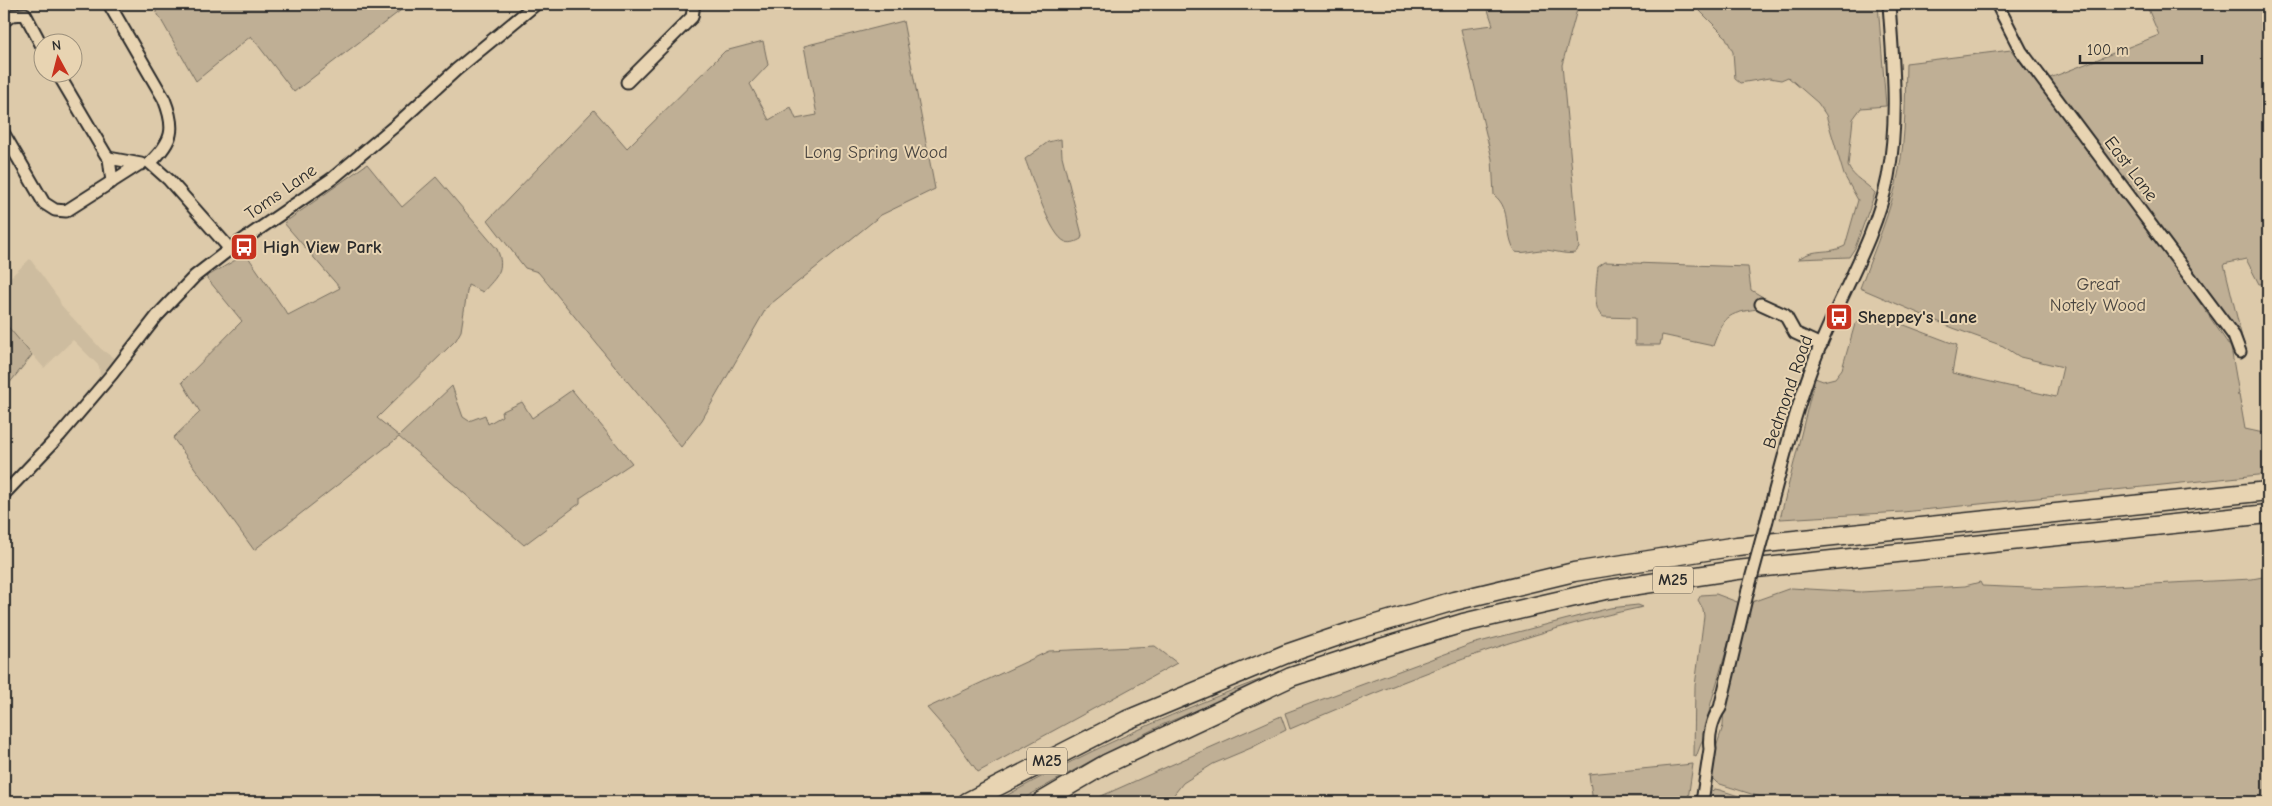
<svg xmlns="http://www.w3.org/2000/svg" width="2272" height="806" font-family="'Comic Neue',sans-serif">
	<style>
		.built { fill: #cdbc9f }
		.green { fill: #bfaf95; stroke: #756d60 }
		.lines { fill: none; stroke-linecap: round; stroke-linejoin: round }
		.minor-casing { stroke: #2b2b2b; stroke-width: 15 }
		.highway-casing { stroke: #2b2b2b; stroke-width: 21 }
		.minor { stroke: #e8d4b2; stroke-width: 11 }
		.highway { stroke: #e8d4b2; stroke-width: 18 }
		.minor-bridge-casing { stroke: #2b2b2b; stroke-width: 15; stroke-linecap: butt }
		.minor-bridge { stroke: #e8d4b2; stroke-width: 11 }
		.labels { text-anchor: middle; dominant-baseline: central; stroke-width: 4; stroke-linejoin: round; paint-order: stroke }
		.shield { fill: #e8d4b2; stroke: #645e54; stroke-width: 1 }
		.shield-label { font-size: 16px; font-weight: bold; fill: #2b2b2b }
		.park-label { font-size: 18px; fill: #494540; stroke: #e8d4b2 }
		.street-label { font-size: 18px; fill: #2b2b2b; stroke: #e8d4b2 }
		.poi-label { font-size: 18px; font-weight: bold; fill: #2b2b2b; stroke: #e8d4b2; text-anchor: start }
	</style>
	<rect width="100%" height="100%" fill="#ddcaaa"/>
	<filter id="ink" filterUnits="userSpaceOnUse"><feTurbulence type="fractalNoise" baseFrequency=".02" numOctaves="2"/><feDisplacementMap in="SourceGraphic" scale="10" xChannelSelector="R" yChannelSelector="G"/><feConvolveMatrix kernelMatrix="1 2 1 2 8 2 1 2 1" color-interpolation-filters="sRGB"/></filter>
	<g filter="url(#ink)">
		<!-- built -->
		<path class="built" d="M30,259L59,299L61,305L101,349L115,359L100,376L99,366L73,340L44,368L4,322V283Z"/>
		<!-- green -->
		<path class="green" d="M152,4H409L294,92L251,36L196,81Z
			M1486,4H1588L1578,6L1562,65L1579,248L1575,253C1564,255 1554,250 1543,250C1534,250 1523,254 1515,252C1502,233 1513,210 1494,195L1492,159L1461,29L1493,25Z
			M1693,4H1878L1886,106L1861,108L1853,119L1848,166C1853,178 1867,183 1875,193L1855,248L1849,257L1798,259C1816,247 1828,255 1845,246L1858,200L1844,175L1826,115L1818,103L1788,77L1781,80L1769,78L1740,83L1735,79L1733,52L1725,36Z
			M2146,4H2268V283L2259,284L2246,259L2224,264L2244,346L2045,80L2159,35Z
			M903,21L935,189L881,215L767,307L702,420L681,447L548,284L538,272L525,268L488,220L594,110L627,148L725,51L763,41L768,65L750,84L769,120L791,107L796,119L817,115L804,46Z
			M2011,50L2103,168L2105,177L2152,233L2231,348L2239,394L2237,395H2239L2245,429L2268,434V474L1903,512L1780,519L1815,378L1823,381L1835,378L1842,369L1855,324L1870,312L1957,345L1952,373L2056,397L2063,367L2020,357L2003,346L1953,328L1860,288C1874,250 1892,210 1899,170C1906,135 1905,99 1906,63Z
			M1061,139L1062,156L1082,235L1081,239C1077,241 1072,244 1066,242C1050,237 1032,176 1025,159L1048,142Z
			M367,164L402,207L436,177L497,249C506,270 497,276 483,292L468,285L461,331L456,340L377,418L399,436L452,386L463,417L469,421L485,415L488,424L502,416L501,412L522,402L532,418L572,390L632,463L580,498V503L524,545L399,437L254,550L173,438L200,412L182,382L242,321L206,277L246,254L288,315L340,288L284,223Z
			M1605,262L1748,267L1751,290L1763,297L1758,309C1726,313 1724,317 1713,346L1662,335L1660,345H1635V318L1604,317C1591,312 1597,279 1598,267Z
			M4,322L32,355L4,390Z
			M2268,576V802H1776L1717,783L1710,776L1712,760L1723,726L1724,704L1752,602L1791,588L1861,592L1965,586L1980,582L1982,586L2051,589L2252,579Z
			M1716,594L1740,603L1711,703L1704,736L1696,757L1694,756L1695,686L1704,616L1703,609L1698,600L1701,595Z
			M1638,605L1643,607C1521,632 1404,680 1290,729L1285,713L1472,644L1610,608Z
			M1155,646L1177,663L978,772L956,741L927,708L1049,651Z
			M1315,660L1164,724L1096,758L1017,802H995C1097,745 1204,698 1315,660Z
			M1281,716L1286,730L1251,748L1213,764L1183,783L1168,802H1088Z
			M1693,764L1688,799L1656,802H1593L1589,774Z
			M1715,789L1720,790L1757,802H1706L1710,792Z"/>
		<g class="lines">
			<!-- minor casing -->
			<g class="minor-casing">
				<path id="minor" d="M109,4L164,99C176,129 173,141 150,163
					M1997,4L2021,51L2234,336L2240,352
					M25,14L42,46
					M4,21L12,15L25,14
					M57,72L106,155L109,158L141,164
					M627,82L692,17L694,4
					M4,134L44,203L55,210L66,211L138,165
					M109,158L112,182
					M150,163L169,180L230,249
					M1761,304L1785,315L1795,333L1821,345
					M4,494L60,435L112,374L157,316L195,276L230,249L333,178L396,125L456,70L536,4
					M1767,520C1783,461 1797,402 1820,346C1843,290 1876,237 1888,177C1899,119 1893,62 1889,4
					M1702,802L1710,749C1708,736 1712,719 1720,708L1748,590"/>
			</g>
			<!-- highway casing -->
			<g class="highway-casing">
				<path id="highway" d="M967,802L1127,720L1286,654L1356,630L1454,601L1574,572L1737,546L2268,491
					M1041,802L1106,764L1291,677L1364,653L1463,623L1531,607L1605,590L1737,570L2268,514"/>
			</g>
			<!-- minor -->
			<use href="#minor" class="minor"/>
			<!-- highway -->
			<use href="#highway" class="highway"/>
			<!-- minor-bridge casing -->
			<g class="minor-bridge-casing">
				<path id="minor-bridge" d="M1748,590L1767,520"/>
			</g>
			<!-- minor-bridge -->
			<use href="#minor-bridge" class="minor-bridge"/>
		</g>
	</g>
	<!-- icons -->
	<defs>
		<g id="bus-square" transform="scale(1.4375)"><rect x="-9" y="-9" width="18" height="18" rx="4" fill="#c8321e" stroke="#e8d4b2"/><path d="M-5-6H5V4H4V6H2V4H-2V6H-4V4H-5ZM-3.5-4V0h7V-4ZM-3.5 1.2v1.5H-2V1.2ZM2 1.2v1.5H3.5V1.2Z" fill="#fff"/></g>
	</defs>
	<g fill-rule="evenodd">
		<use href="#bus-square" x="244" y="247"/>
		<use href="#bus-square" x="1839" y="317"/>
	</g>
	<g class="labels">
		<!-- shield labels -->
		<g class="shield">
			<rect x="1653" y="566.5" width="40" height="27" rx="4"/>
			<rect x="1027" y="747.5" width="40" height="27" rx="4"/>
		</g>
		<g class="shield-label">
			<text x="1673" y="580">M25</text>
			<text x="1047" y="761">M25</text>
		</g>
		<!-- park labels -->
		<g class="park-label">
			<text x="876" y="152">Long Spring Wood</text>
			<text x="2098" y="284">Great<tspan x="2098" dy="21">Notely Wood</tspan></text>
		</g>
		<!-- street labels -->
		<g class="street-label">
			<text transform="translate(2131 169) rotate(53)">East Lane</text>
			<text transform="translate(281 192) rotate(-35)">Toms Lane</text>
			<text transform="translate(1788 392) rotate(-71)">Bedmond Road</text>
		</g>
		<!-- poi labels -->
		<g class="poi-label">
			<text x="263" y="247">High View Park</text>
			<text x="1858" y="317">Sheppey's Lane</text>
		</g>
	</g>
	<!-- margin -->
	<rect width="2272" height="806" fill="none" stroke="#e8d4b2" stroke-width="20"/>
	<rect x="10" y="10" width="2252" height="786" fill="none" stroke="#2b2b2b" stroke-width="2" filter="url(#ink)"/>
	<!-- north arrow -->
	<g transform="translate(58 58) rotate(353)"><circle r="24" fill="#e8d4b2" stroke="#9c907c"/>
	<path d="M0-4L9 19L0 12L-9 19Z" fill="#c8321e"/>
	<text y="-8" font-size="14" font-weight="bold" text-anchor="middle" fill="#2b2b2b">N</text>
	</g>
	<!-- scale -->
	<path d="M2080 55v8h122v-8" fill="none" stroke="#2b2b2b" stroke-width="2.5"/>
	<text x="2087" y="55" font-size="15" fill="#2b2b2b" stroke="#e8d4b2" stroke-width="4" paint-order="stroke">100 m</text>
</svg>
